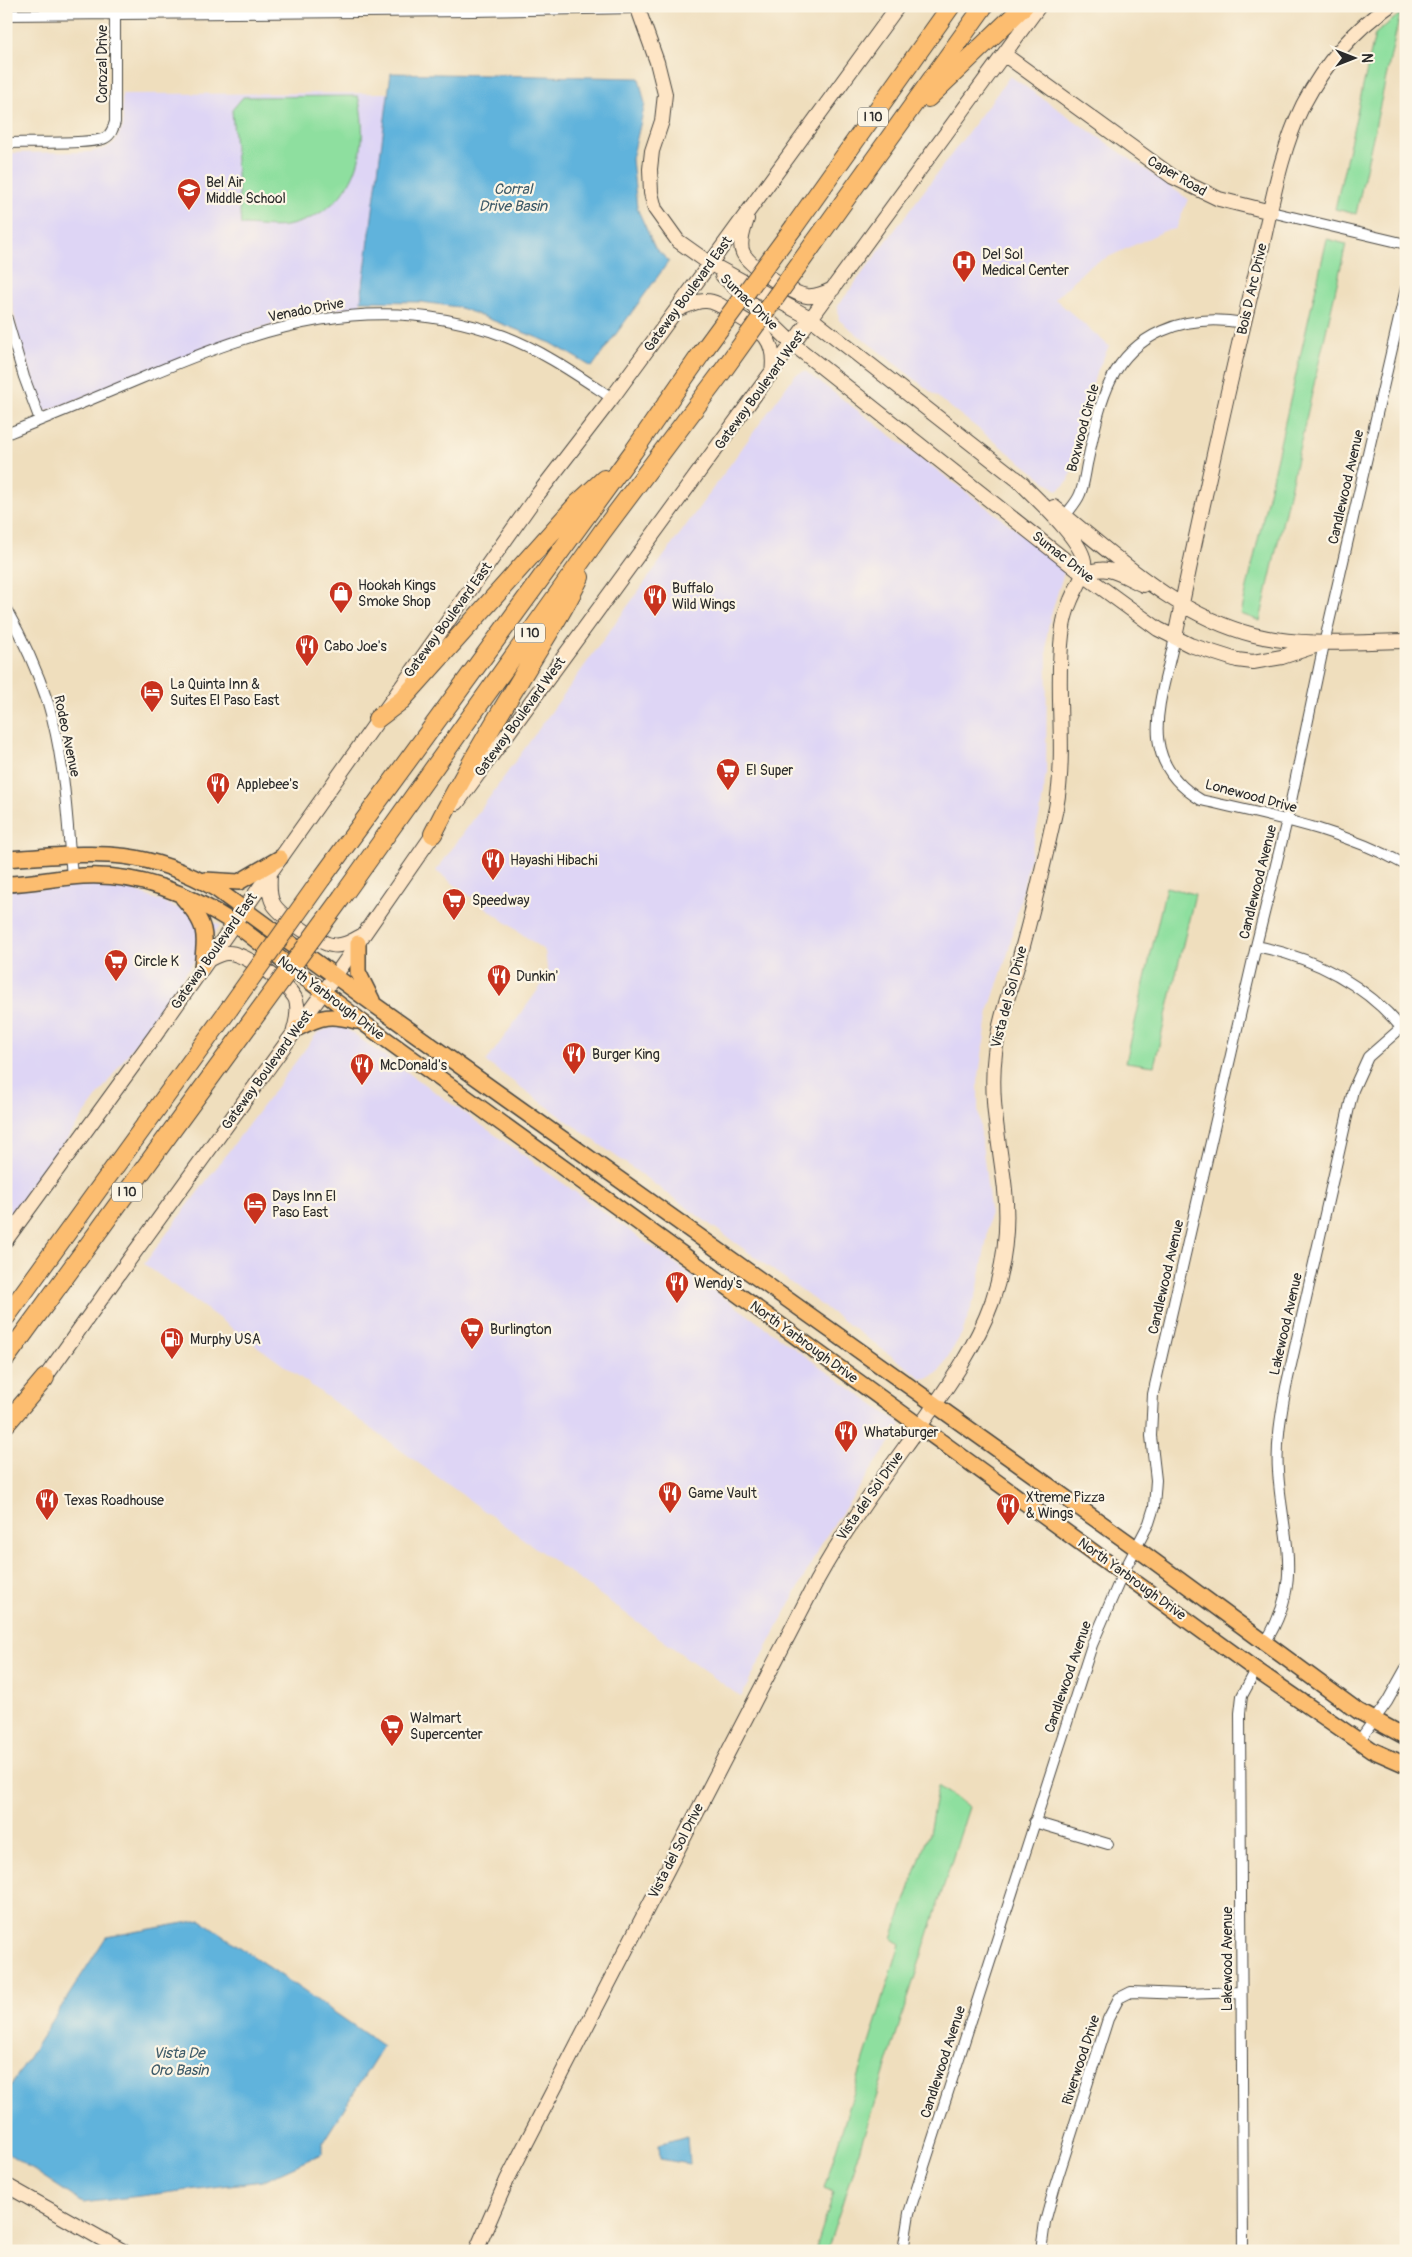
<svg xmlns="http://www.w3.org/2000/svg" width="1412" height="2257" font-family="Pangolin,sans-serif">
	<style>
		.built { fill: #ded5f5 }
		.green { fill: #8edf9f; stroke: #5c8565 }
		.water { fill: #60b3dc; stroke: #466f84 }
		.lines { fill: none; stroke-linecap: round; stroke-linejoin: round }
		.street-casing { stroke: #484641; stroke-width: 12 }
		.secondary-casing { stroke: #484641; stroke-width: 16 }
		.primary-casing { stroke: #484641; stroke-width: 18 }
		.highway-casing { stroke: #484641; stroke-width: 20 }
		.street { stroke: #fff; stroke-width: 10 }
		.secondary { stroke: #fee5c5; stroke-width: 14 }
		.primary { stroke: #fcbd6f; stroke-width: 15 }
		.highway { stroke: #fcbd6f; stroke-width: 18 }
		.highway-bridge-casing { stroke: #484641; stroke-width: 20; stroke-linecap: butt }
		.highway-bridge { stroke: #fcbd6f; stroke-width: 18 }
		.labels { text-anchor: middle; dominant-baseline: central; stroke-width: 4.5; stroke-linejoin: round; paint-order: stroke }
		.shield { fill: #fcf5e5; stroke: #6a6863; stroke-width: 1 }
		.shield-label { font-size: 12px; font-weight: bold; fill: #2b2b2b }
		.street-label { font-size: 14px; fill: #2b2b2b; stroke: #fcf5e5 }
		.poi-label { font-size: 14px; fill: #2b2b2b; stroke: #fcf5e5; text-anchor: start }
		.water-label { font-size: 15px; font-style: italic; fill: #3e5b69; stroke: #fcf5e5 }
	</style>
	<rect width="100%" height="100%" fill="#fcf5e5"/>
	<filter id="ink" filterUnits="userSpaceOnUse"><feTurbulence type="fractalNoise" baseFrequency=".02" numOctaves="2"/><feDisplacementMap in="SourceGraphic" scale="10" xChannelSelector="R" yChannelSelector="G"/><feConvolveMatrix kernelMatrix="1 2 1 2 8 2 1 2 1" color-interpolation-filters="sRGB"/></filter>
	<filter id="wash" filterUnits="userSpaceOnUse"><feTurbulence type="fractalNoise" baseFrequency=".0096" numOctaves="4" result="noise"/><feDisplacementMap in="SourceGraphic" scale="20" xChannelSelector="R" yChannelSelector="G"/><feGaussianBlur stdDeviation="1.12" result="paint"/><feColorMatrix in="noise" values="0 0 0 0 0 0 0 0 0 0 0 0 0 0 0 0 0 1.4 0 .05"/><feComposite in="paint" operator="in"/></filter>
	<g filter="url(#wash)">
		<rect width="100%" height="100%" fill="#efdebd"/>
		<!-- built -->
		<path class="built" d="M1010,76L1188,199L1176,229L1164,231L1089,266L1055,299L1109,346L1095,376L1069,480L1058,491L839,320L838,306Z
			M388,93L360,307L318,311L277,322L44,412L18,335L7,276L6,153L91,152L106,148L115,142L123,126L122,94Z
			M805,371L1062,564L1064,572L1050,618L1047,634L1046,774L1040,814L1008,953L989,1009L978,1082V1110L990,1209L987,1238L977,1292L962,1333L939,1372L929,1378H922L486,1062L548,976L545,951L436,871L795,375Z
			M94,884L130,889L220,925L6,1224V889H38Z
			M341,1025L902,1425L824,1539L741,1697L144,1264L318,1032Z"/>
		<!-- green -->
		<path class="green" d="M1400,14L1356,214L1335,209L1375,34Z
			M358,96C372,153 353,209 291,225C274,229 258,225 241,225L232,110L243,97Z
			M1327,239L1346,244L1260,621L1241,614Z
			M1166,887L1195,894L1154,1066L1126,1062Z
			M938,1786L969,1807L827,2251H815L834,2192L824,2188L900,1944L892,1938L929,1833Z"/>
		<!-- water -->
		<path class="water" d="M391,73L639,78L645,104L632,159L637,208L655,248L669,261L592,367L551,343L458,307L421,302L361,301Z
			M201,1920L383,2046L323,2142V2153L262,2181L83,2203L6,2152V2093L106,1937Z
			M687,2136L689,2164L660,2159L659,2144Z"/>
	</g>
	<g filter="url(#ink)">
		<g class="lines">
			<!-- street casing -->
			<g class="street-casing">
				<path id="street" d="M6,15L472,11L637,8
					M6,143C26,142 90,145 105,138C111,135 113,129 115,122V6
					M1271,212L1406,244
					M6,316L24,377L40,420
					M6,434C52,416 97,397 142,378C263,327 374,288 504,336C543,351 577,375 612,398
					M1065,516C1070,509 1077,502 1080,494C1084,485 1085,474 1087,464C1099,411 1105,356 1162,331C1189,319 1215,318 1244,323
					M6,609C23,639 37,670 48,703C65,759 67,819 72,877
					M1175,637C1162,700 1133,759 1201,800C1274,817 1340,829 1406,865
					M1256,946C1316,958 1366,984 1405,1032
					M1265,1643C1305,1579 1282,1539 1278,1471C1276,1443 1281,1415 1286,1387L1353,1090L1368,1057L1401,1028
					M1359,1741L1387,1702L1406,1668
					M1034,1822L1108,1844
					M903,2251L909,2213L1092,1645L1123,1573L1149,1523L1154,1507L1156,1480L1151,1436L1153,1394L1256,946L1287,820L1324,644L1406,288
					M1041,2251L1045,2222L1054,2189L1108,2019L1119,1998L1131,1992L1184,1994L1241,1992
					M1243,2251L1240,1713L1242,1696L1256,1670"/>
			</g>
			<!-- secondary casing -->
			<g class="secondary-casing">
				<path id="secondary" d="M637,6L657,62L665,94L662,121L652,151L650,169L651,193L655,209L678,241L709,263L812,319L1023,484
					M1005,55L1173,177L1219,199L1271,212
					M747,219C744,229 738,243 743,253C749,266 793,294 807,296C816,297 825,293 833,289
					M722,275L794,345L1084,575L1158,629L1190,645L1237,660L1253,662L1282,657L1318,645
					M676,310C685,307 696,300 706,301C716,301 726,309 734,314C761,330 777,338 772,373
					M1054,507C1117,557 1175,615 1254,635C1303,647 1356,642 1406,641
					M1084,575C1107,562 1121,575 1143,585
					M1175,637C1200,515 1227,393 1256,272C1270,217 1278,156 1303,105C1324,65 1352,31 1389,6
					M457,803L1039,6
					M270,872C270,881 268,894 273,903C278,914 320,944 332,945C343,947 352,941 361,936
					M208,960C214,957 221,953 227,953C243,951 290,985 296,1000C299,1010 297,1020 294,1030
					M6,1240L154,1037L535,498L612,398L898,6
					M39,1386L116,1278L335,976L439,826
					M6,2185L123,2251
					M476,2251L507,2180L817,1580C845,1529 879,1483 913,1436C943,1393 974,1352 992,1302C1004,1266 1009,1227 1005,1190C1000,1144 989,1099 995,1053C999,1021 1010,991 1019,960C1033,910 1045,859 1056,808C1067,751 1055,692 1062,635C1063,623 1066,611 1071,600C1076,587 1086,576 1084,561C1080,537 1034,497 1016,478"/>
			</g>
			<!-- primary casing -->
			<g class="primary-casing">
				<path id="primary" d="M6,859C91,854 138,844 216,889L376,1006L1136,1548L1358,1711L1406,1737
					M205,880L239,882L280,858
					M6,884C32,884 57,877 83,876C139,873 187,893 234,923L362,1022L1256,1670L1372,1750L1406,1765
					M183,898C207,925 206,932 202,967
					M358,943V972L372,1000
					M298,1028C322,1016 330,1014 356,1021"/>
			</g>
			<!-- highway casing -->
			<g class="highway-casing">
				<path id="highway" d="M928,98L1024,6
					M794,227L951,6
					M815,242L984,6
					M377,719L402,700L578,503L604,479
					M433,834C459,783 487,734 517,685C538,649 562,615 580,577
					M322,878L633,452L701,354
					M342,897L602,532L722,372
					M6,1317L229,1009
					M6,1358L248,1026
					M6,1424L45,1378"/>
			</g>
			<!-- street -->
			<use href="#street" class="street"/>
			<!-- secondary -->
			<use href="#secondary" class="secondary"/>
			<!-- primary -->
			<use href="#primary" class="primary"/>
			<!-- highway -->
			<use href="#highway" class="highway"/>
			<!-- highway-bridge casing -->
			<g class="highway-bridge-casing">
				<path id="highway-bridge" d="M701,354L794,227
					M722,372L815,242
					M229,1009L322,878
					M248,1026L342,897"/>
			</g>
			<!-- highway-bridge -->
			<use href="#highway-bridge" class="highway-bridge"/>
		</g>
	</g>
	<!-- icons -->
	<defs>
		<g id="school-pin" transform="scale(1.25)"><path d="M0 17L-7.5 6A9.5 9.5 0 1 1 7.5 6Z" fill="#c8321e" stroke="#fcf5e5"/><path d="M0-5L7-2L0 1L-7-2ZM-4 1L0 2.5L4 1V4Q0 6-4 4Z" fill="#fff"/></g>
		<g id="hospital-pin" transform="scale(1.25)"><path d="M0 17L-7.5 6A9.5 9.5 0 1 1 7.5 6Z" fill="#c8321e" stroke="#fcf5e5"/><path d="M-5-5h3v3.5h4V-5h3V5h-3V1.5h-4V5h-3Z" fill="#fff"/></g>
		<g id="shop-pin" transform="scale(1.25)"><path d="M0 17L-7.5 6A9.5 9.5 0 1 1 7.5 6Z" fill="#c8321e" stroke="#fcf5e5"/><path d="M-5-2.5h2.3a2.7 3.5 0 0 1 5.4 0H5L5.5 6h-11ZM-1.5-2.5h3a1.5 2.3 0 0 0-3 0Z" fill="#fff"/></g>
		<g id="restaurant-pin" transform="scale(1.25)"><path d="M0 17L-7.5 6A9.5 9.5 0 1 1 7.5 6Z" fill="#c8321e" stroke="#fcf5e5"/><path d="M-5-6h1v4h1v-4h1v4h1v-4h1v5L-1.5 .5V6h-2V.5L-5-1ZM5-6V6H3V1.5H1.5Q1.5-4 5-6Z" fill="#fff"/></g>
		<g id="hotel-pin" transform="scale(1.25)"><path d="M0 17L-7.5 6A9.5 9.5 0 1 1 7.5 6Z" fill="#c8321e" stroke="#fcf5e5"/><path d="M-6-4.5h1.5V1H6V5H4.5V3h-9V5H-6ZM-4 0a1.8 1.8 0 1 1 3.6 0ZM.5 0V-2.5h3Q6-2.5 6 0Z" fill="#fff"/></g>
		<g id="supermarket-pin" transform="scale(1.25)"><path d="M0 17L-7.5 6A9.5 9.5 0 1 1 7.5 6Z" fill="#c8321e" stroke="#fcf5e5"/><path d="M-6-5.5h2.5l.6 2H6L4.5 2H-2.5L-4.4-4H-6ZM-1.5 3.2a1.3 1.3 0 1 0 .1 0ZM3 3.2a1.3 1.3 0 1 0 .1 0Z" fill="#fff"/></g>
		<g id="fuel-pin" transform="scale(1.25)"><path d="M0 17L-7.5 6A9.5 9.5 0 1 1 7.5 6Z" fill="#c8321e" stroke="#fcf5e5"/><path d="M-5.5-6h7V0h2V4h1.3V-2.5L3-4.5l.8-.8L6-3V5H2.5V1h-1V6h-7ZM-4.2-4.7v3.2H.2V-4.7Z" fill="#fff"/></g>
	</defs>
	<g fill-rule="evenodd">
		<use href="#school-pin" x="189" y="190"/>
		<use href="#hospital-pin" x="964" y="262"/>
		<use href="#shop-pin" x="341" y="593"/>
		<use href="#restaurant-pin" x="655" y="596"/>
		<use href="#restaurant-pin" x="307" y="646"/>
		<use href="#hotel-pin" x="152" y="692"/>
		<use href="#supermarket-pin" x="728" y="770"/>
		<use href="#restaurant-pin" x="218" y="784"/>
		<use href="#restaurant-pin" x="493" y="860"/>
		<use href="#supermarket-pin" x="454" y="900"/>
		<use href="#supermarket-pin" x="116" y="961"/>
		<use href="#restaurant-pin" x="499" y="976"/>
		<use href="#restaurant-pin" x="574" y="1054"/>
		<use href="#restaurant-pin" x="362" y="1065"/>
		<use href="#hotel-pin" x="255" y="1204"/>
		<use href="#restaurant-pin" x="677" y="1283"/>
		<use href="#supermarket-pin" x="472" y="1329"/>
		<use href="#fuel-pin" x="172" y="1339"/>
		<use href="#restaurant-pin" x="846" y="1432"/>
		<use href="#restaurant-pin" x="670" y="1493"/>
		<use href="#restaurant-pin" x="47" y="1500"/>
		<use href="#restaurant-pin" x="1008" y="1505"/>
		<use href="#supermarket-pin" x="392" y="1726"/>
	</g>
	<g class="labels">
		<!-- shield labels -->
		<g class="shield">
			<rect x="858" y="107.5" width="30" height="19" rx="4"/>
			<rect x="515" y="623.5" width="30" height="19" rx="4"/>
			<rect x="112" y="1182.5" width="30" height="19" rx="4"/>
		</g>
		<g class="shield-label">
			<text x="873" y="117">I 10</text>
			<text x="530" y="633">I 10</text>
			<text x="127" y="1192">I 10</text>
		</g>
		<!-- street labels -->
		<g class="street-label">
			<text transform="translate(102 64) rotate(-90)">Corozal Drive</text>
			<text transform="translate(1177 176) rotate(30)">Caper Road</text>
			<text transform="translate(1252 289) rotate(-77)">Bois D Arc Drive</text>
			<text transform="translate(688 294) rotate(-54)">Gateway Boulevard East</text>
			<text transform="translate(749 302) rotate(44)">Sumac Drive</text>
			<text transform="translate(306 310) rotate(-11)">Venado Drive</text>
			<text transform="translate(760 390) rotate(-54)">Gateway Boulevard West</text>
			<text transform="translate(1083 428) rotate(-75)">Boxwood Circle</text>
			<text transform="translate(1346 487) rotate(-77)">Candlewood Avenue</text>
			<text transform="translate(1063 557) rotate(38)">Sumac Drive</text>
			<text transform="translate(448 620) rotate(-54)">Gateway Boulevard East</text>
			<text transform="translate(520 717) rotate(-54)">Gateway Boulevard West</text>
			<text transform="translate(67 736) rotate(78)">Rodeo Avenue</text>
			<text transform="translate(1251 796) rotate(15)">Lonewood Drive</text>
			<text transform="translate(1258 882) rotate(-76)">Candlewood Avenue</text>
			<text transform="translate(214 951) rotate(-55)">Gateway Boulevard East</text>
			<text transform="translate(1009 997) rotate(-75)">Vista del Sol Drive</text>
			<text transform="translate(331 998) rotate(37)">North Yarbrough Drive</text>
			<text transform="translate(267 1070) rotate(-54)">Gateway Boulevard West</text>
			<text transform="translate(1166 1277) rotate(-77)">Candlewood Avenue</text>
			<text transform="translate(1286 1324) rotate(-77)">Lakewood Avenue</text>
			<text transform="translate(804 1342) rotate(36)">North Yarbrough Drive</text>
			<text transform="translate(870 1496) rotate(-55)">Vista del Sol Drive</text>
			<text transform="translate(1132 1579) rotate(36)">North Yarbrough Drive</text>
			<text transform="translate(1068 1677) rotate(-71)">Candlewood Avenue</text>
			<text transform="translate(676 1851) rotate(-63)">Vista del Sol Drive</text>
			<text transform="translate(1227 1959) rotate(-90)">Lakewood Avenue</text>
			<text transform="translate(1081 2060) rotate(-72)">Riverwood Drive</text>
			<text transform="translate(943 2062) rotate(-72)">Candlewood Avenue</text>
		</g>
		<!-- poi labels -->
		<g class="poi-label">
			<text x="206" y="182">Bel Air<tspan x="206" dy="16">Middle School</tspan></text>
			<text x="982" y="254">Del Sol<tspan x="982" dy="16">Medical Center</tspan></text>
			<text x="358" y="585">Hookah Kings<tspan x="358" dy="16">Smoke Shop</tspan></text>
			<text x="672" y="588">Buffalo<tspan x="672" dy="16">Wild Wings</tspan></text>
			<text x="324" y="646">Cabo Joe's</text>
			<text x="170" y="684">La Quinta Inn &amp;<tspan x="170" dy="16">Suites El Paso East</tspan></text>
			<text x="746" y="770">El Super</text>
			<text x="236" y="784">Applebee's</text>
			<text x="510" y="860">Hayashi Hibachi</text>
			<text x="472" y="900">Speedway</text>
			<text x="134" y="961">Circle K</text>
			<text x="516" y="976">Dunkin'</text>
			<text x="592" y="1054">Burger King</text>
			<text x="380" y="1065">McDonald's</text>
			<text x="272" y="1196">Days Inn El<tspan x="272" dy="16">Paso East</tspan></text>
			<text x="694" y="1283">Wendy's</text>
			<text x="490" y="1329">Burlington</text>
			<text x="190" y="1339">Murphy USA</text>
			<text x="864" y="1432">Whataburger</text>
			<text x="688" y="1493">Game Vault</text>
			<text x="1026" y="1497">Xtreme Pizza<tspan x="1026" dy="16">&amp; Wings</tspan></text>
			<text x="64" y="1500">Texas Roadhouse</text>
			<text x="410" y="1718">Walmart<tspan x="410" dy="16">Supercenter</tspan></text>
		</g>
		<!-- water labels -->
		<g class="water-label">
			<text x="513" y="189">Corral<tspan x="513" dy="17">Drive Basin</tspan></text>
			<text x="179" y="2053">Vista De<tspan x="179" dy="17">Oro Basin</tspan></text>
		</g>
	</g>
	<!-- margin -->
	<rect width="1412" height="2257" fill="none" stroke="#fcf5e5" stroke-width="25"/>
	<!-- north arrow -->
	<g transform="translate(1354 58) rotate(90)" stroke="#fcf5e5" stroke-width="4" paint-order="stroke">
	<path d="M0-4L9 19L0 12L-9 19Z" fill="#2b2b2b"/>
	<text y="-8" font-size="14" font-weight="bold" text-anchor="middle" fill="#2b2b2b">N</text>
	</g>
</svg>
